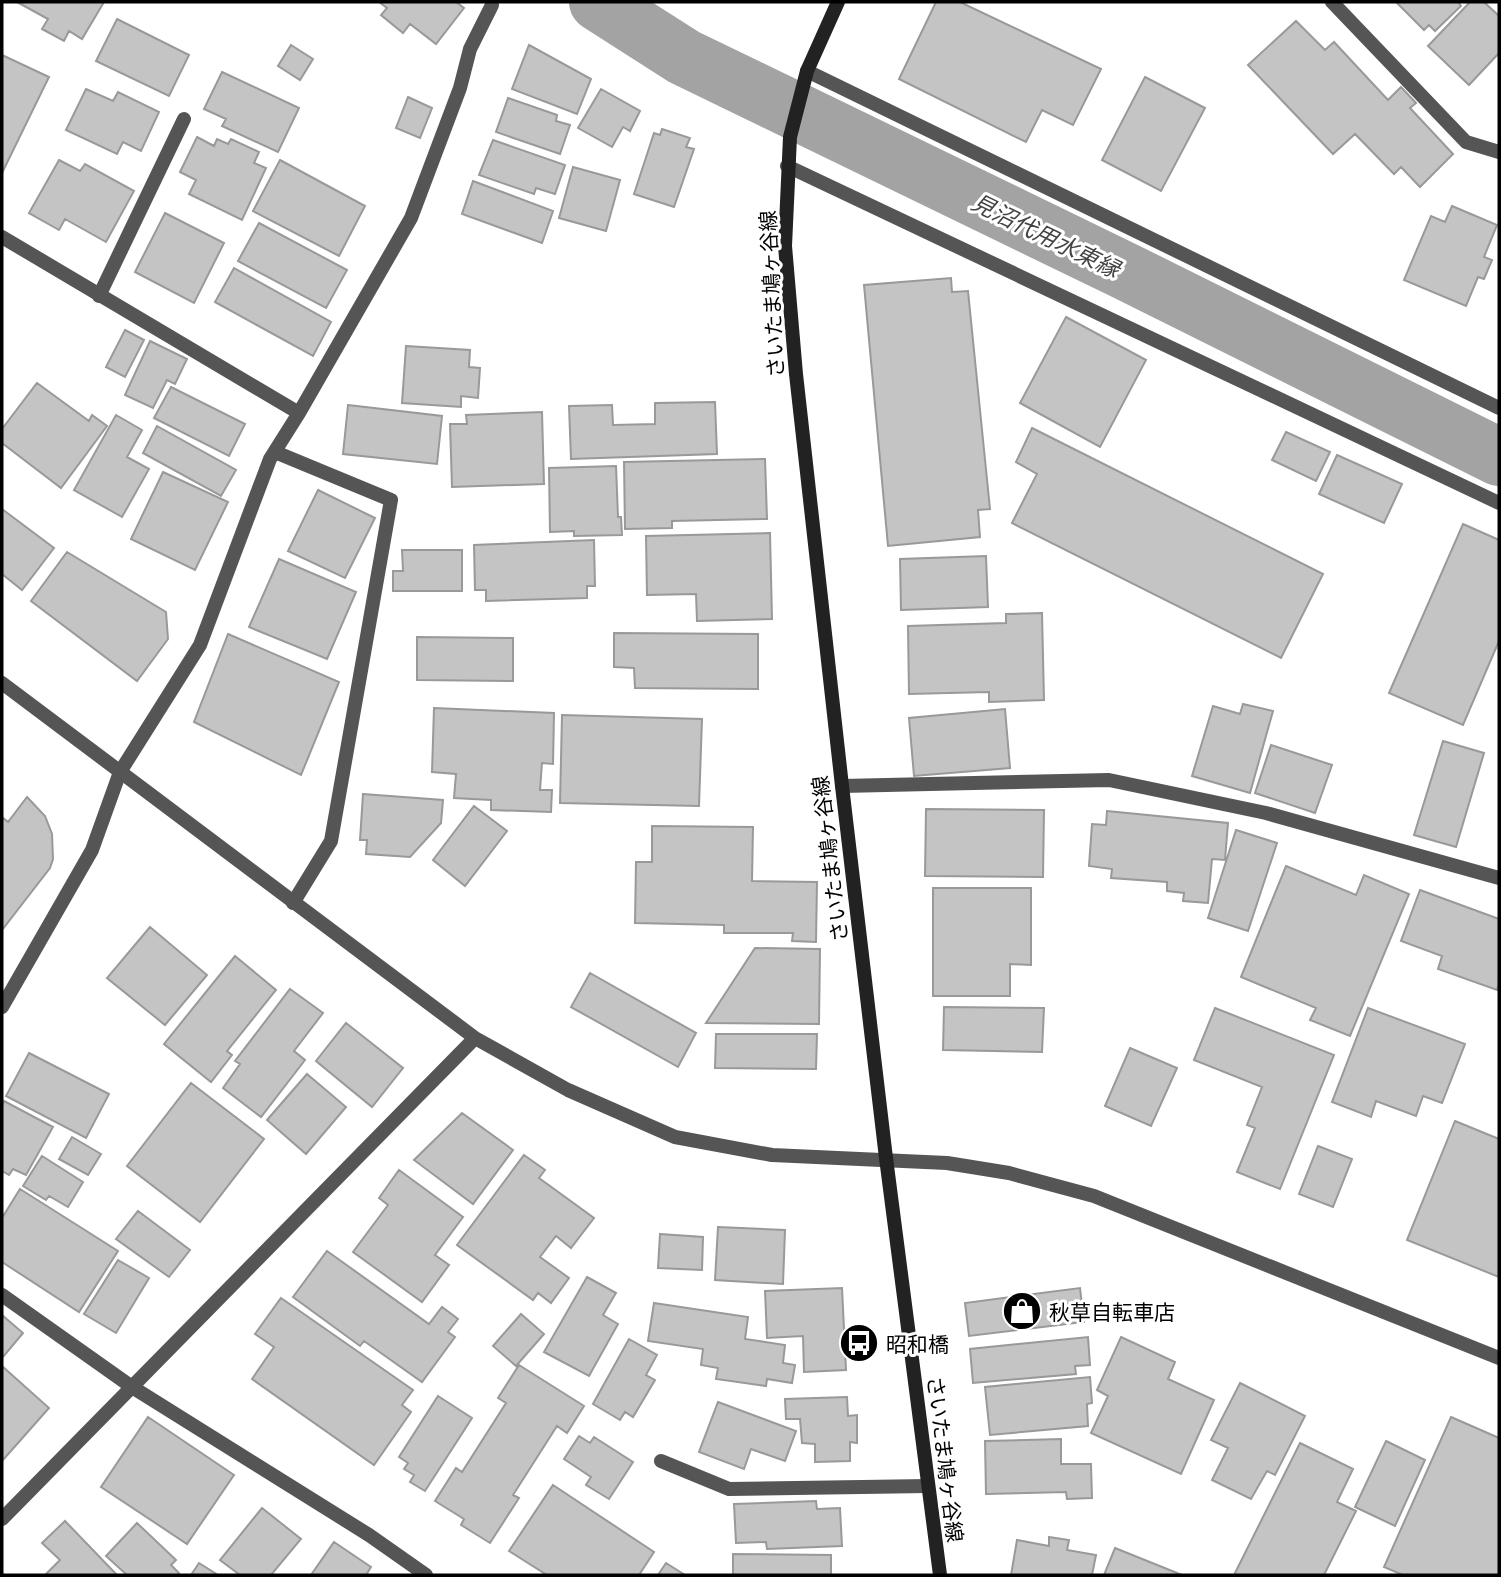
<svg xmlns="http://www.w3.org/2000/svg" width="1501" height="1577" font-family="Commissioner,'Noto Sans JP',sans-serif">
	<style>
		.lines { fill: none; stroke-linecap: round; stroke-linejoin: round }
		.canal { stroke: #a3a3a3; stroke-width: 58 }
		.building { fill: #c4c4c4; stroke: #999; stroke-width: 2 }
		.service { stroke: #555; stroke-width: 14 }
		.minor { stroke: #555; stroke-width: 14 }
		.tertiary { stroke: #555; stroke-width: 14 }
		.secondary { stroke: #222; stroke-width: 14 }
		.labels { text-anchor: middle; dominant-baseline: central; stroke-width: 6; stroke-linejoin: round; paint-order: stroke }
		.street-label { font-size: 21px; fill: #000; stroke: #fff }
		.poi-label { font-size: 21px; fill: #000; stroke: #fff; text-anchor: start }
		.water-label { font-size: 23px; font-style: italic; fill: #444; stroke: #fff }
	</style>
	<rect width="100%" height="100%" fill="#fff"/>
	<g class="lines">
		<!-- canal -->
		<path class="canal" d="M598,2L684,57L1125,271L1499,457"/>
	</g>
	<!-- building -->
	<path class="building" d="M17,2H104L82,39L69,31L64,41L42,29L48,19Z
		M379,2H456L464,8L436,44L410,24L403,33L381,15L387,8Z
		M936,2H960L1101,69L1073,125L1042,110L1026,142L899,79Z
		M1396,2H1458L1461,6L1435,31L1429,25L1424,30Z
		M1470,2H1484L1499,16V53L1469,85L1428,46Z
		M117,19L189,55L169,96L96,61Z
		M1296,21L1325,50L1334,42L1388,100L1401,87L1416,103L1410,108L1453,154L1420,187L1401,167L1394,174L1355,134L1333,154L1248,65Z
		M291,45L313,59L300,80L278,66Z
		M529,45L591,79L577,114L512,89Z
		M2,55L49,77L2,173Z
		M222,72L299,108L278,152L222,126L226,119L204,109Z
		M1145,77L1205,108L1161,191L1102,160Z
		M86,89L113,101L118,92L159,112L141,151L123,142L117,154L66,130Z
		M601,89L640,111L630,131L623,127L612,147L578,128Z
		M408,97L432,108L420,138L396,128Z
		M508,98L557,115L556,121L570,125L560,154L496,132Z
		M662,129L690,138L686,147L694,149L674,207L634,194L654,133L660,135Z
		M197,137L214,146L217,139L228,144L231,139L259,152L254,163L266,168L242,220L189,194L196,180L180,172Z
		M493,140L565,165L555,194L536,188L534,194L479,175Z
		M59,160L80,171L85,164L134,191L106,242L65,219L59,230L29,213Z
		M280,160L365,206L339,256L253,211Z
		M573,167L620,180L606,231L559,218Z
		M473,181L553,211L542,243L462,214Z
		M1452,206L1497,225L1484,257L1492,260L1484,279L1478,277L1466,306L1404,280L1431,216L1445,222Z
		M165,213L224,243L194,303L135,272Z
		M259,223L347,270L326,308L238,261Z
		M234,268L331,322L313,356L215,302Z
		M951,278L952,292L968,291L990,509L978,510L980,537L888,546L864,285Z
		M1066,317L1146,360L1100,447L1020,403Z
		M125,330L144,340L125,377L106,367Z
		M150,341L187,359L175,384L167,380L153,408L125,395Z
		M406,346L470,350L469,367L480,368L478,398L461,396V407L402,403Z
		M37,383L89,421L92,415L107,426L61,488L2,443V429Z
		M171,387L245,424L229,456L154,418Z
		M715,402L717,454L571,459L569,406L612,405L613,425L655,424V403Z
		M348,405L442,416L437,464L343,454Z
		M542,412L544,484L452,487L450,424H467L466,415Z
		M116,415L142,430L127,457L149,469L122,517L74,490Z
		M157,426L236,470L221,496L143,453Z
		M1032,428L1323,574L1281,658L1012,523L1037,474L1016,462Z
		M1286,432L1330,452L1316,481L1272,460Z
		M1337,455L1402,484L1384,523L1319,494Z
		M765,459L767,519L672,521V528L625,529L624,462Z
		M616,466L618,517H621L622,535L574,536V531L550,532L549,468Z
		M163,472L228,502L195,570L131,539Z
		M318,490L375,518L345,578L288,551Z
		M2,509L54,548L22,590L2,574Z
		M1463,524L1499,540V641L1463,725L1389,693Z
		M770,533L772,619L697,621L696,594L647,595L646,536Z
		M594,540L595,586H587V598L486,601V590H475L474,545Z
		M402,550H462V591H393V571H403Z
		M67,552L166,612L168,639L137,681L31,601Z
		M986,556L988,607L901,610L900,559Z
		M279,559L356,592L327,659L249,627Z
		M1042,613L1044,700L989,702V692L909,694L908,626L1006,623V614Z
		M614,633L758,634V689L635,688L634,668L614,667Z
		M228,634L339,682L301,775L194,722Z
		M417,637L513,638V681L417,680Z
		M1243,704L1273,711L1250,793L1192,776L1213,706L1240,714Z
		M434,708L554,713L553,764L542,763L540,790H552L551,812L491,810V800L454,798L456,774L432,772Z
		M1005,709L1010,768L914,776L909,718Z
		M562,715L702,719L699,806L560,803Z
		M1443,741L1484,753L1456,847L1414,835Z
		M1271,745L1332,765L1315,813L1255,793Z
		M363,794L443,800L441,823L410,857L366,854L367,840H360Z
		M27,797L45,816L52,834L53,859L50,868L2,930V817L8,822Z
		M474,806L507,831L465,886L433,860Z
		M926,809L1044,810L1043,877L925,876Z
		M1107,811L1228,823L1225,860L1212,859L1208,903L1183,901L1184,893L1167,891V882L1111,878L1112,869L1089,866L1092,824L1106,825Z
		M652,826L753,827L752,881L817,882L816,942L792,941L793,933H724V925L635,923L636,862H652Z
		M1236,830L1277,843L1248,931L1208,918Z
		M1286,866L1356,895L1364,875L1409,894L1350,1036L1310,1020L1316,1008L1241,977Z
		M933,888H1031V965L1010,964V996H933Z
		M1420,890L1499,919V983L1497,990L1438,969L1442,956L1401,941Z
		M150,927L207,975L165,1025L107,978Z
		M755,948L820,949L819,1024L706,1023Z
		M235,956L276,990L227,1051L232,1055L211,1082L164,1044Z
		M590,973L696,1033L678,1067L571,1007Z
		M290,989L323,1013L294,1051L305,1060L261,1117L223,1088L240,1064L235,1061Z
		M944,1007L1044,1008L1042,1052L943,1050Z
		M1215,1008L1334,1055L1280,1189L1237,1172L1255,1128L1247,1125L1262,1087L1194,1060Z
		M1368,1008L1465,1044L1442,1103L1423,1096L1416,1116L1376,1101L1371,1117L1332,1102Z
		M346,1023L403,1068L372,1107L316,1061Z
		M716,1034H817L816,1069L715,1068Z
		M1130,1048L1177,1068L1151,1126L1105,1106Z
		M29,1053L109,1094L86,1138L6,1096Z
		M307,1074L346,1107L306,1154L267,1120Z
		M191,1083L264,1139L200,1222L127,1166Z
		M4,1101L53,1127L26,1175L13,1169L9,1175L2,1171V1106Z
		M462,1113L513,1150L473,1204L414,1160Z
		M1455,1121L1499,1139V1277L1407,1240Z
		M72,1137L101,1154L88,1175L59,1159Z
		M1318,1146L1352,1159L1333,1207L1299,1194Z
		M524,1155L545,1170L539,1178L594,1218L571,1248L556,1236L540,1257L569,1278L551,1303L538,1293L533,1300L457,1245Z
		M42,1156L83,1182L68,1207L49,1196L46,1200L23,1186Z
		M399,1170L463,1217L435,1255L449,1265L422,1302L353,1252L388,1205L379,1198Z
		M20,1189L118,1251L79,1312L2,1262V1218Z
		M138,1211L190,1250L169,1277L116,1239Z
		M718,1227L785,1230L783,1284L715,1280Z
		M660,1234L703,1237L702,1270L658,1268Z
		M327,1251L429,1324L442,1307L458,1319L448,1332L455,1337L422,1382L364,1341L360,1346L293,1297Z
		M118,1260L149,1278L116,1333L84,1314Z
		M587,1277L616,1293L603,1315L618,1324L589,1376L544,1352Z
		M842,1288L846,1370L804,1372L803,1336L767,1338L765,1291Z
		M1080,1288L1084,1322L969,1336L965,1303Z
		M281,1298L413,1390L402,1405L411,1412L374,1465L252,1379L274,1347L255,1334Z
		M654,1303L748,1317L745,1339L785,1345L783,1363L795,1365L792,1383L767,1379L766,1386L716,1379L718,1368L701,1365L703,1349L648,1341Z
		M521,1314L544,1334L516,1366L493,1346Z
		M2,1315L23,1333L3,1357L2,1355Z
		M1088,1337L1090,1365L1075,1366L1076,1374L973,1383L970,1349Z
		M1121,1337L1175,1362L1168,1379L1214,1400L1181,1474L1091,1433L1108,1396L1097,1390Z
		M629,1339L657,1355L646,1375L655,1380L633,1417L625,1412L620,1420L593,1404Z
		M519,1365L584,1406L567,1433L557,1426L513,1495L519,1498L490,1543L461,1525L464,1519L435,1501L456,1468L462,1472L506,1403L498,1398Z
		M2,1366L49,1408L2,1461Z
		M1090,1377L1092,1403L1087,1404L1088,1426L990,1435L985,1387Z
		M1240,1383L1305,1416L1275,1475L1267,1471L1251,1499L1212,1480L1228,1448L1211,1440Z
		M438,1396L472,1418L425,1491L410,1482L414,1475L404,1469L408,1463L399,1457Z
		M847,1397L848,1416L857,1415V1443L850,1442V1461L815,1462V1444L802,1443L800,1419H786L785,1399Z
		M718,1402L796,1431L785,1461L751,1449L744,1469L699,1452Z
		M148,1417L234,1475L187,1544L101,1487Z
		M1451,1417L1499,1438V1575H1403L1384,1567Z
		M579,1436L590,1443L594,1437L633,1462L609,1499L586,1485L591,1477L564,1459Z
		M1061,1439V1464H1091L1092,1498L1067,1499L1066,1492L986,1494L985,1441Z
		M1386,1441L1425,1460L1395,1526L1355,1507Z
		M1300,1443L1353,1469L1337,1502L1356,1511L1324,1575H1234Z
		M553,1485L654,1552L639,1575H547L509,1551Z
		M816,1501L817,1509L840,1508L842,1546L767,1549L766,1542L736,1543L734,1504Z
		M262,1508L301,1539L271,1575H240L220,1560Z
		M65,1521L117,1575H45L60,1560L42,1543Z
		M137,1523L176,1560L171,1565L179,1573L177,1575H127L106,1556Z
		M1049,1537L1069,1540L1067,1550L1096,1555L1092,1575H1011L1017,1540L1049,1546Z
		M334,1542L371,1567L366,1575H311Z
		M1115,1548L1182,1575H1104Z
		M733,1554L831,1555V1575H733Z
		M199,1563L218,1575H191Z
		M666,1563L685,1575H658Z"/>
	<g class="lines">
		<!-- service -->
		<path class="service" d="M99,296L184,119
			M661,1461L729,1489L928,1486"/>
		<!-- minor -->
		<path class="minor" d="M1332,2L1466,142L1499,152
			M807,71L1499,408
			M787,166L1499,503
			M2,237L299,413
			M275,452L391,500L331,841L293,903
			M842,786L1109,780L1266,813L1499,878
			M2,1007L92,850L120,772L200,645L270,459L299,413L411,218L460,88L470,49L492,5
			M2,1295L132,1387L369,1535L426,1575"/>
		<!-- tertiary -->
		<path class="tertiary" d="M2,683L475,1038L568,1090L675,1137L772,1155L947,1163L1009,1173L1094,1196L1499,1358
			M2,1519L475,1038"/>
		<!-- secondary -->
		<path class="secondary" d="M838,2L807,71L790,137L785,246L796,374L842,786L886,1158L940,1575"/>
	</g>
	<!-- icons -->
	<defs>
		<g id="shop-disc" transform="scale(2.0125)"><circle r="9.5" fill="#000" stroke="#fff"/><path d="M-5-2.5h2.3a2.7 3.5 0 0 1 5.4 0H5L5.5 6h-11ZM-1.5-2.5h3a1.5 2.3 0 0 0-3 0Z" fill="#fff"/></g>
		<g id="bus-disc" transform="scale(2.0125)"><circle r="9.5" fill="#000" stroke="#fff"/><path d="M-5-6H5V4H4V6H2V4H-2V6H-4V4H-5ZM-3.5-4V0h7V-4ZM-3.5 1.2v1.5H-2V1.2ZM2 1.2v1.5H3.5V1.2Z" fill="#fff"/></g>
	</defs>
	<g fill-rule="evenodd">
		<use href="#shop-disc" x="1022" y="1311"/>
		<use href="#bus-disc" x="859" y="1343"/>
	</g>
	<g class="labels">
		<!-- street labels -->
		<g class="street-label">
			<text transform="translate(771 294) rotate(-93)">さいたま鳩ヶ谷線</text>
			<text transform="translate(829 859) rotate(-97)">さいたま鳩ヶ谷線</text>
			<text transform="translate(946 1459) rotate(83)">さいたま鳩ヶ谷線</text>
		</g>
		<!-- poi labels -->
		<g class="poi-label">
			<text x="1049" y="1311">秋草自転車店</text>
			<text x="886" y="1343">昭和橋</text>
		</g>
		<!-- water labels -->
		<g class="water-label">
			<text transform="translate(1046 235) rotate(26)">見沼代用水東縁</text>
		</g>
	</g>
	<!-- border -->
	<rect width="1501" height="1577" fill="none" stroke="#000000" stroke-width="7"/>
</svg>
